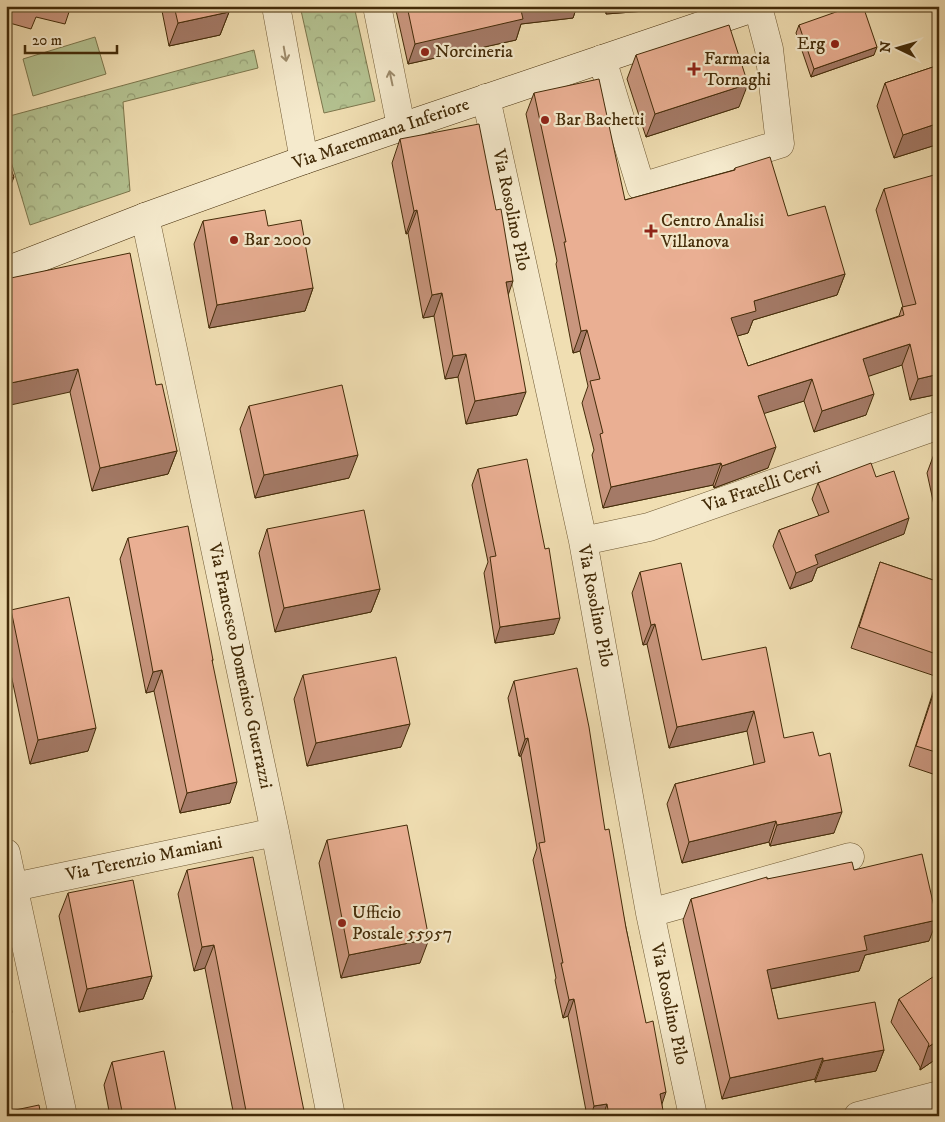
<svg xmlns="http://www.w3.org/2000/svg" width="945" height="1122" font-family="'IM FELL DW Pica',serif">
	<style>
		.park { fill: url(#park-crowns); stroke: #7c764c }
		.pitch { fill: #b4c291; stroke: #7c764c }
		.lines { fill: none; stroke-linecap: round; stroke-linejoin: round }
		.street-casing { stroke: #6e5832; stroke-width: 29 }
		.secondary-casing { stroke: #432b08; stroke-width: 29 }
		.street { stroke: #f5eacd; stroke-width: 28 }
		.secondary { stroke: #f5eacd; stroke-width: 28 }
		.wall { fill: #c9967e; stroke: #432b08 }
		.shaded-wall { fill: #a47a67; stroke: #432b08 }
		.building { fill: #eaaf93; stroke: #432b08 }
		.oneway { stroke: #9c8a6a }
		.poi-dot { fill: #8f2418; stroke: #f5eacd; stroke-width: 2 }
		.labels { text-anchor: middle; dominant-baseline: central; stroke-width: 4.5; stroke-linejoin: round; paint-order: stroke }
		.poi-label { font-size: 18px; fill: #432b08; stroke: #f5eacd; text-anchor: start }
		.street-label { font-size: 18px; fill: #432b08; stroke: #f5eacd }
	</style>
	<defs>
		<pattern id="park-crowns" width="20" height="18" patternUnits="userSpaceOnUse" patternTransform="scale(1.25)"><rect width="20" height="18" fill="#b4c291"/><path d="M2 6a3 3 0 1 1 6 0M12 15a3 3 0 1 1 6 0" fill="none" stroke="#949e74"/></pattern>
	</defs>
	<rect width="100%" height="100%" fill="#f0deb2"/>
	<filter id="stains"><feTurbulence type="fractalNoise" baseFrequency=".004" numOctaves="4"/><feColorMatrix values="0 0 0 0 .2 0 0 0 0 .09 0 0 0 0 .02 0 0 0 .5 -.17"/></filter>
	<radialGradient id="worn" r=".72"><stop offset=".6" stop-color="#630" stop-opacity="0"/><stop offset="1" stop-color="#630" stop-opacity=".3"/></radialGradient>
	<!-- park -->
	<path class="park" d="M300,6H354L375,101L324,113Z
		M254,50L258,68L123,102L130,191L30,225L6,145V117Z"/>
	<!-- pitch -->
	<path class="pitch" d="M95,37L106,74L33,96L23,59Z"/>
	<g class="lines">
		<!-- street casing -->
		<g class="street-casing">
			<path id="street" d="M276,6L304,160
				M377,6L401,126
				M602,59L641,187L780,144L769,49L758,7
				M486,98L583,541L650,913L693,1116
				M145,217L275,832L331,1116
				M583,541L649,527L939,425
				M6,853L63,1116
				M14,887L275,832
				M650,913L850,857
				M858,1116L939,1095"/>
		</g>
		<!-- secondary casing -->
		<g class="secondary-casing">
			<path id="secondary" d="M6,271L145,217L304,160L759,6"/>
		</g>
		<!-- street -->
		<use href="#street" class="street"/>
		<!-- secondary -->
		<use href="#secondary" class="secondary"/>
	</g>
	<!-- wall -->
	<path class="wall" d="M6,6H71L65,24L36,17L31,29L6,22Z
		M161,6H228L229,12L220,35L169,46Z
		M395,6H577L573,18L521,24L516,40L408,64Z
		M604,6H646L645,11L606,14Z
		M799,25L874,55L811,77L796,33Z
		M636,55L739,107L646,137L627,79Z
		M939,65V144L894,158L877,106L885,83Z
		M534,93L625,200L734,170L735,168L788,216L845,274L837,295L753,320L748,333L737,336L748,366L899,316L902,307H903L876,210L884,189L939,180V394L910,400L902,365L868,376L866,415L814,432L804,401L764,413L768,468L714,488L713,485L603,508L592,455L594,450L582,403L588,386L580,351L573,353L556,264L557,261L526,114Z
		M400,139L496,210L508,294L517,415L466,424L458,377L445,379L434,316L423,318L408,233L406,234L392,163Z
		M203,221L268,226L313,288L305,311L209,328L194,244Z
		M6,279L156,385L177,451L168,474L92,491L70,392Z
		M249,406L349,478L255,498L240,429Z
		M939,452V528L927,473L934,454Z
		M478,469L554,634L495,643L484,573L488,562L472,485Z
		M876,477L904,534L817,568L812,581L790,589L773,546L779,530L819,516L812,499L818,483Z
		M267,529L380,589L371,612L275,632L259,553Z
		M128,538L213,660L212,662L230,803L180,813L154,691L146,693L120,559Z
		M880,562L939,582V776L909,766L938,677L851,648Z
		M640,572L702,660L784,738L834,833L770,846L769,842L682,863L667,804L675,784L754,765L747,731L669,748L647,644L643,645L632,593Z
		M11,610L88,751L30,764L6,651V622Z
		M303,675L401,747L307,766L294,699Z
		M514,681L605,830L626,928L664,1116H587L568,1016L563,1018L555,980L556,978L533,860L537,848L521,756H519L508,698Z
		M327,840L420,963L341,978L319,863Z
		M187,870L305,1116H234L205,968L194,971L178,894Z
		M854,870L929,941L865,955L859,971L771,989L778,1019L884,1050L876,1071L815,1082V1079L722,1099L683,920L691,899L767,879Z
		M68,893L152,976L143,999L79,1012L59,916Z
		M899,999L939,1057L920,1070V1067L891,1022Z
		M112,1062L177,1116H110L104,1085Z"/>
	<!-- shaded-wall -->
	<path class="shaded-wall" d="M520,6H577L573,18L521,24L516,40L408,64L415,44Z
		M609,6H646L645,11L606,14Z
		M229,12L220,35L169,46L178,23Z
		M877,47L874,55L811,77L814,69Z
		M748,84L739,107L646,137L655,114Z
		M939,123V144L894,158L903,135Z
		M14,177L6,197V180Z
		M417,210L408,233L406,234L414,211Z
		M845,274L837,295L753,320L748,333L723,340L731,318L754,301Z
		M513,281L505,304L506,282Z
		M313,288L305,311L209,328L217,305Z
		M442,293L434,316L423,318L432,295Z
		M587,330L580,351L573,353L581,331Z
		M910,344L902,365L855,381L863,359Z
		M466,354L458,377L445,379L453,356Z
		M78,369L70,392L6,406V384Z
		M939,374V394L910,400L918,379Z
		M812,379L804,401L750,418L758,396Z
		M526,392L517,415L466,424L475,401Z
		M874,394L866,415L814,432L822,411Z
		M776,447L768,468L714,488L722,466Z
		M177,451L168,474L92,491L100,468Z
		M358,455L349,478L255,498L264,475Z
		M721,463L713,485L603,508L611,487Z
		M909,518L904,534L817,568L812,581L790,589L796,573L815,555Z
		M380,589L371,612L275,632L284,608Z
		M560,618L554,634L495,643L500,627Z
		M655,624L647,644L643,645L651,625Z
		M162,670L154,691L146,693L153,672Z
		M754,711L747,731L669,748L677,727Z
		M410,724L401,747L307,766L316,743Z
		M96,728L88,751L30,764L38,740Z
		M528,738L521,756H519L525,739Z
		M237,782L230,803L180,813L187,793Z
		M842,812L834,833L770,846L777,825Z
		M776,821L769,842L682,863L689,842Z
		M937,920L929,941L865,955L859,971L760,991L767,970L864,936Z
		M429,939L420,963L341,978L349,955Z
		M214,945L205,968L194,971L202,947Z
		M152,976L143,999L79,1012L87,989Z
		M574,999L568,1016L563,1018L569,1000Z
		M12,1012L6,1029V1013Z
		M939,1040V1057L920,1070L928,1047Z
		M884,1050L876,1071L815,1082L823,1061Z
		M823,1058L815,1079L722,1099L730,1078Z
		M666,1092L660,1110V1094Z
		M607,1104L603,1116H591L594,1106Z"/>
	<!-- building -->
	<path class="building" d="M174,6H228L229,12L178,23Z
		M407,6H520L523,19L415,44Z
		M853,6H863L877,47L814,69L799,25Z
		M729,25L748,84L655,114L636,55Z
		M939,65V123L903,135L885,83Z
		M599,79L625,200L735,170V168L770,157L788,216L825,206L845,274L754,301L756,311L731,318L748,366L904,315L902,307L916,304L884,189L934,175L936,181L939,180V374L918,379L910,344L863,359L874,394L822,411L812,379L758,396L776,447L722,466L721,463L611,487L600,434L603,433L590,381L600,379L587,330L581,331L564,242H566L534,93Z
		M479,124L496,210L501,209L513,281L506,282L526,392L475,401L466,354L453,356L442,293L432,295L417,210L414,211L400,139Z
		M6,156L14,177L6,180Z
		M265,210L268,226L301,220L313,288L217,305L203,221Z
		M130,253L156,385L162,384L177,451L100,468L78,369L6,384V279Z
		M342,385L358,455L264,475L249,406Z
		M939,452V476L934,454Z
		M527,459L545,549L549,548L560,618L500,627L490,557L496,556L478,469Z
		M871,463L876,477L894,471L909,518L815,555L818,564L796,573L779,530L829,512L818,483Z
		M364,510L380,589L284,608L267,529Z
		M188,526L213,660H212L237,782L187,793L162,670L153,672L128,538Z
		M880,562L939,582V655L859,627Z
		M681,563L702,660L766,647L784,738L813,732L819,756L830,753L842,812L777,825L776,821L689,842L675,784L765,762L754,711L677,727L655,624L651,625L640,572Z
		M69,597L96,728L38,740L11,610Z
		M396,657L410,724L316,743L303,675Z
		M577,668L589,727L605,830L609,829L626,928L646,1023L653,1021L666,1092L660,1094L664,1116H609L607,1104L594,1106L574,999L569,1000L561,963H563L539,843L545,842L528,738L525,739L514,681Z
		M939,677V753L916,746Z
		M407,825L429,939L349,955L327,840Z
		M922,854L937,920L864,936L867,950L767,970L778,1019L875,1002L884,1050L823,1061V1058L730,1078L691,899L767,877V879L852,862L854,870Z
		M253,857L305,1116H247L214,945L202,947L187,870Z
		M133,880L152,976L87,989L68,893Z
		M939,973V1040L928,1047L929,1044L899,999Z
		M6,981L12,1012L6,1013Z
		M164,1051L177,1116H123L112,1062Z
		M39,1105L41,1116H6V1112Z"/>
	<!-- one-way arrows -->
	<defs><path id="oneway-shaft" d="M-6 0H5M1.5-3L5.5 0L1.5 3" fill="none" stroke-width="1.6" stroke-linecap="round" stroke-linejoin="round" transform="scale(1.25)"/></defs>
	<g class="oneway">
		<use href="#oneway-shaft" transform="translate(285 54) rotate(80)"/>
		<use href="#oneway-shaft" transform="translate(391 78) rotate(-102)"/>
	</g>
	<!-- markers -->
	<g class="poi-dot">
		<circle cx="835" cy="44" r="5"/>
		<circle cx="425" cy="52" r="5"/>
		<path d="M691.5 61.5h5v5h5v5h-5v5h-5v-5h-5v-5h5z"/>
		<circle cx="545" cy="120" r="5"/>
		<path d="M648.5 223.5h5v5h5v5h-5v5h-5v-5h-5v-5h5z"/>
		<circle cx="234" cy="240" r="5"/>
		<circle cx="342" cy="923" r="5"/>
	</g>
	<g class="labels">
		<!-- poi labels -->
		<g class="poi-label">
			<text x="825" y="44" text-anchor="end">Erg</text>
			<text x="435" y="52">Norcineria</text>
			<text x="704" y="59">Farmacia<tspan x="704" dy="21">Tornaghi</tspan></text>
			<text x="555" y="120">Bar Bachetti</text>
			<text x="661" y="221">Centro Analisi<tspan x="661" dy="21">Villanova</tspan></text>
			<text x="244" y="240">Bar 2000</text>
			<text x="352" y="913">Ufficio<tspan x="352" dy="21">Postale 55957</tspan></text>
		</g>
		<!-- street labels -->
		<g class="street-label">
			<text transform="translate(381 134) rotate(-19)">Via Maremmana Inferiore</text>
			<text transform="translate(511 210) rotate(78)">Via Rosolino Pilo</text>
			<text transform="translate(762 487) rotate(-19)">Via Fratelli Cervi</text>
			<text transform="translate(595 606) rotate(79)">Via Rosolino Pilo</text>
			<text transform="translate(240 666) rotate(78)">Via Francesco Domenico Guerrazzi</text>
			<text transform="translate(144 859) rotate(-12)">Via Terenzio Mamiani</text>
			<text transform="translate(669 1004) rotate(78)">Via Rosolino Pilo</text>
		</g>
	</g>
	<!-- margin -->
	<rect width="945" height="1122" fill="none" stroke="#f0deb2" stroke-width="25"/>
	<rect x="8" y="8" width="930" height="1107" fill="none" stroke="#432b08" stroke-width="2.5"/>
	<rect x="12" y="12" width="920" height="1097" fill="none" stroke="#432b08"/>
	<!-- north arrow -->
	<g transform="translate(898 48) rotate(275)" stroke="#f5eacd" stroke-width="4" paint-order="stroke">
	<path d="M0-4L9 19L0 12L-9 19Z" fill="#432b08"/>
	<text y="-8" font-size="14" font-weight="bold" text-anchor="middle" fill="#432b08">N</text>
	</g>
	<!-- scale -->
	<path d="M25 45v8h92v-8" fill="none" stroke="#432b08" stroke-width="2.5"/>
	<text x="32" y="45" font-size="15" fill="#432b08" stroke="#f5eacd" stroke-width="4" paint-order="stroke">20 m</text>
	<rect width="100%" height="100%" filter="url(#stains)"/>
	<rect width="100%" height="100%" fill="url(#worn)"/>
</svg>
